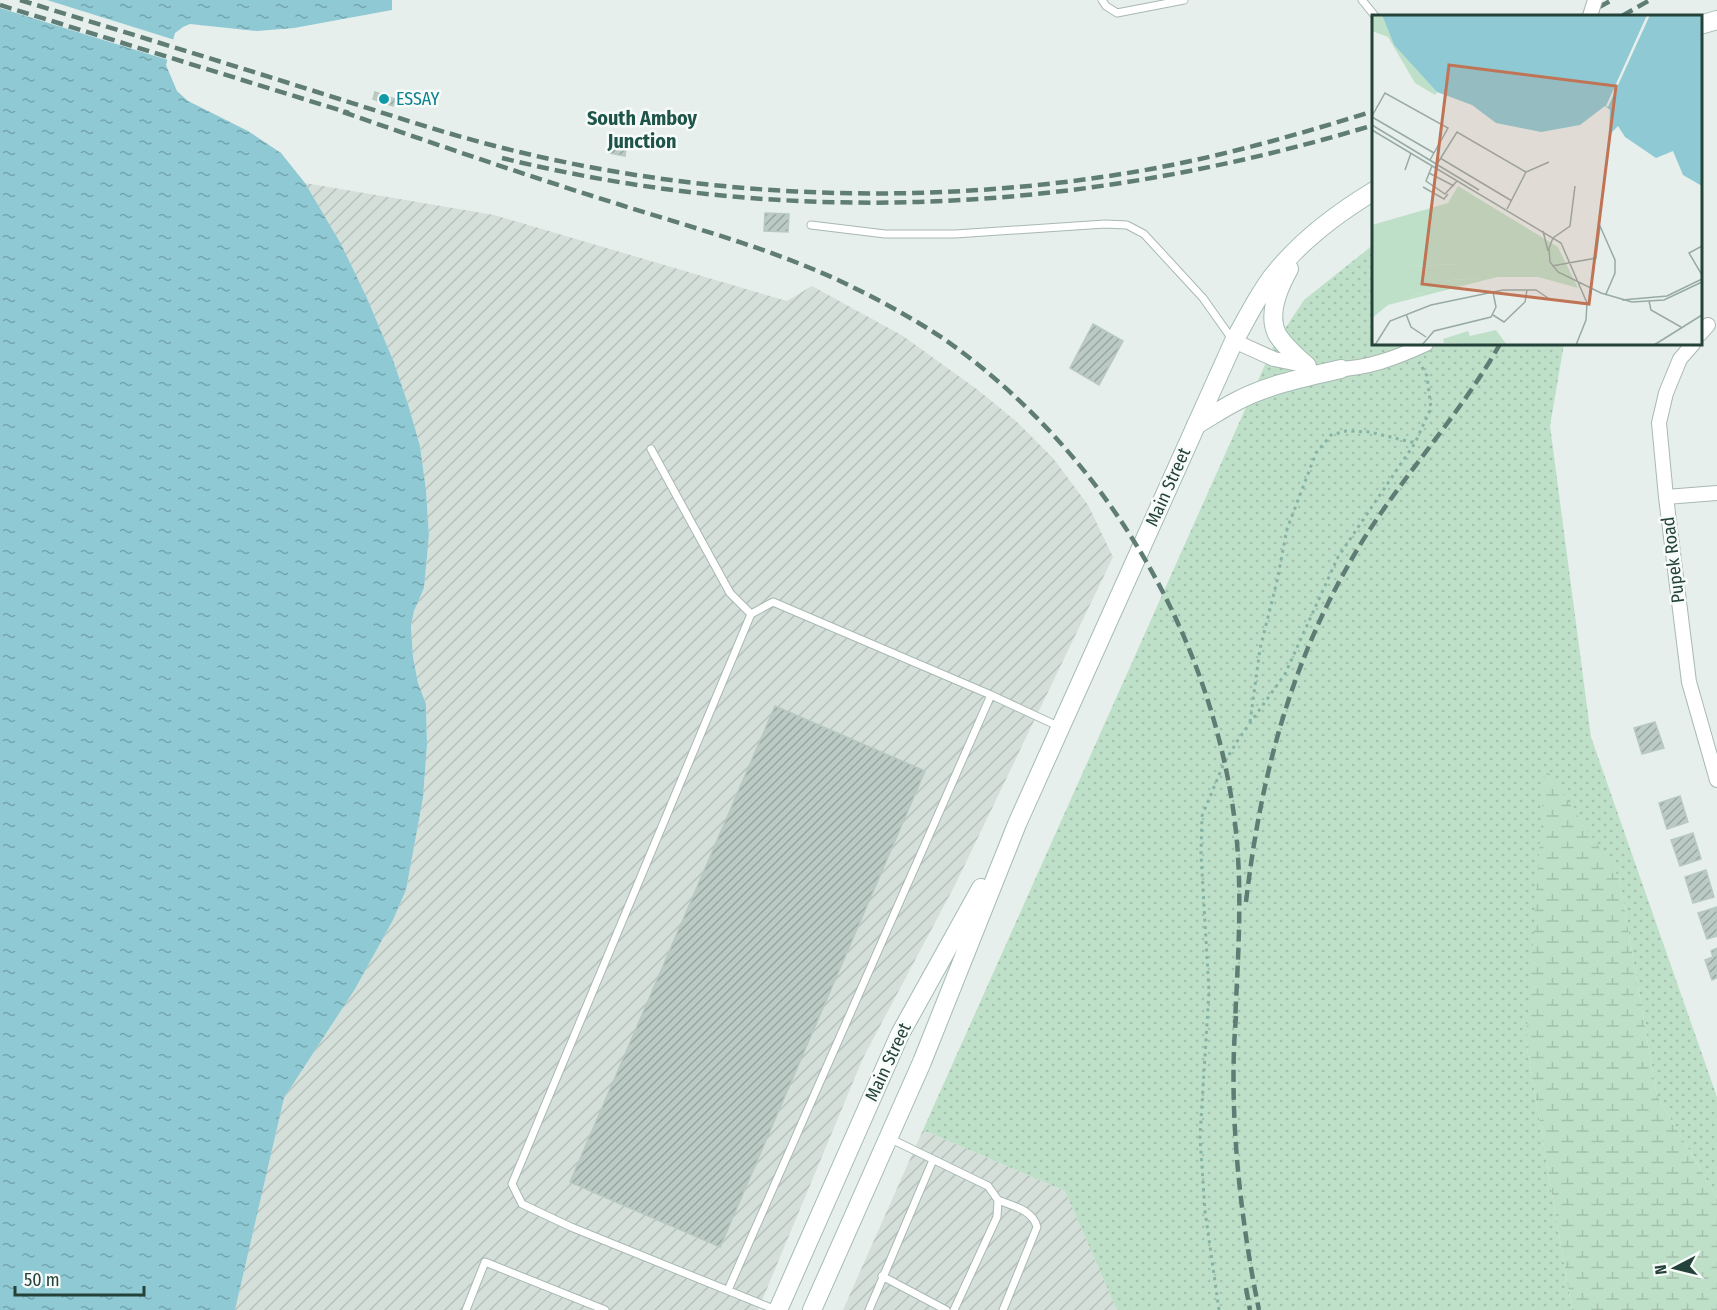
<svg xmlns="http://www.w3.org/2000/svg" width="1717" height="1310" font-family="'Fira Sans Condensed',sans-serif">
	<style>
		.industrial { fill: url(#industrial-furrows) }
		.grass { fill: url(#grass-dots) }
		.wetland { fill: url(#wetland-marsh) }
		.water { fill: url(#water-ripples) }
		.pier { fill: #e6efeb }
		.building { fill: url(#building-hatch); stroke: #b8c9c2; stroke-width: 1.5 }
		.lines { fill: none; stroke-linecap: round; stroke-linejoin: round }
		.lane-casing { stroke: #a8b8b2; stroke-width: 9 }
		.street-casing { stroke: #a8b8b2; stroke-width: 16 }
		.secondary-casing { stroke: #a4bbb3; stroke-width: 20 }
		.path { stroke: #86b3a5; stroke-width: 3; stroke-dasharray: 3 4.5; stroke-linecap: butt }
		.lane { stroke: #fff; stroke-width: 7 }
		.street { stroke: #fff; stroke-width: 14 }
		.secondary { stroke: #fff; stroke-width: 18 }
		.rail { stroke: #5f7d75; stroke-width: 4.5; stroke-dasharray: 12 6; stroke-linecap: butt }
		.street-bridge-casing { stroke: #a8b8b2; stroke-width: 16; stroke-linecap: butt }
		.street-bridge { stroke: #fff; stroke-width: 14 }
		.culture-dot { fill: #0f9aa8; stroke: #f7fbf9; stroke-width: 2 }
		.labels { text-anchor: middle; dominant-baseline: central; stroke-width: 5; stroke-linejoin: round; paint-order: stroke }
		.culture-label { font-size: 18px; fill: #0d838f; stroke: #f7fbf9; text-anchor: start }
		.street-label { font-size: 18px; fill: #24423a; stroke: #f7fbf9 }
		.neighbourhood-label { font-size: 20px; font-weight: bold; fill: #1f5548; stroke: #f7fbf9 }
		.inset-road { fill: none; stroke: #98aaa4; stroke-width: 1.5 }
		.view { fill: #c07456; fill-opacity: 0.15; stroke: #c07456; stroke-width: 3 }
		.inset-edge { fill: none; stroke: #24423a; stroke-width: 3 }
	</style>
	<defs>
		<pattern id="industrial-furrows" width="10" height="10" patternUnits="userSpaceOnUse" patternTransform="scale(1.5)"><rect width="10" height="10" fill="#d4dfda"/><path d="M-1 1l2-2M0 10L10 0M9 11l2-2" fill="none" stroke="#b6c1bc"/></pattern>
		<pattern id="grass-dots" width="8" height="8" patternUnits="userSpaceOnUse" patternTransform="scale(1.5)"><rect width="8" height="8" fill="#bfe0c8"/><path d="M2 2h.1M6 6h.1" fill="none" stroke="#a4c1ad" stroke-width="1.8" stroke-linecap="round"/></pattern>
		<pattern id="wetland-marsh" width="20" height="14" patternUnits="userSpaceOnUse" patternTransform="scale(1.5)"><rect width="20" height="14" fill="#bfe0c8"/><path d="M1 5h8M5 5V1M11 12h8M15 12V8" fill="none" stroke="#a4c1ad"/></pattern>
		<pattern id="water-ripples" width="26" height="14" patternUnits="userSpaceOnUse" patternTransform="scale(1.5)"><rect width="26" height="14" fill="#8ec9d4"/><path d="M2 4q2-2 4 0t4 0M15 11q2-2 4 0t4 0" fill="none" stroke="#74a5ad"/></pattern>
		<pattern id="building-hatch" width="6" height="6" patternUnits="userSpaceOnUse" patternTransform="scale(1.5)"><rect width="6" height="6" fill="#bbcac4"/><path d="M-1 1l2-2M0 6l6-6M5 7l2-2" fill="none" stroke="#98a6a0"/></pattern>
	</defs>
	<rect width="100%" height="100%" fill="#e6efeb"/>
	<!-- industrial -->
	<path class="industrial" d="M305,183L494,215L787,301L812,286L903,336L978,390L1017,422L1053,458L1088,505L1113,557L955,885L863,1058L758,1310H235L284,1098L355,989L393,920L406,890L423,798L427,745L426,704L418,683L413,657L411,626L414,611L424,588L429,535L426,490L420,446L408,404L393,360L367,298L341,244Z
		M923,1130L1065,1191L1117,1310H843Z"/>
	<!-- grass -->
	<path class="grass" d="M1373,245L1374,344H1564L1550,426L1591,737L1717,1097V1197L1657,1096L1619,877L1526,1042L1572,1310H1117L1065,1191L923,1130L1273,347L1304,300Z"/>
	<!-- wetland -->
	<path class="wetland" d="M1545,767L1619,877L1657,1096L1717,1197V1310H1572L1526,1042Z"/>
	<!-- water -->
	<path class="water" d="M0,0H392V10L294,28L257,31L190,24L183,27L175,33L166,65L177,91L188,101L248,131L281,153L305,183L341,244L367,298L393,360L408,404L420,446L426,490L429,535L424,588L414,611L411,626L413,657L418,683L426,704L427,745L423,798L406,890L393,920L355,989L284,1098L235,1310H0Z"/>
	<!-- pier -->
	<path class="pier" d="M0,0H47L175,40L168,60L0,8Z"/>
	<!-- building -->
	<path class="building" d="M375,92L395,99L393,106L373,99Z
		M611,138L627,141L625,156L609,153Z
		M765,213L789,214L788,232L764,231Z
		M1093,324L1123,341L1099,385L1070,368Z
		M775,706L925,771L720,1247L570,1182Z
		M1655,722L1664,748L1642,754L1634,728Z
		M1680,796L1688,822L1667,829L1659,803Z
		M1693,833L1701,859L1680,866L1671,840Z
		M1706,870L1714,897L1693,903L1685,877Z
		M1717,907V936L1707,939L1698,913Z
		M1717,948V978L1712,980L1705,960L1713,957L1711,951Z"/>
	<g class="lines">
		<!-- lane casing -->
		<g class="lane-casing">
			<path id="lane" d="M1102,0L1106,6L1117,13L1184,0
				M1362,0L1375,16
				M811,225L885,234H955L1105,224L1127,225L1144,234L1203,298L1232,339
				M651,449L730,593L751,614
				M889,1138L988,1186L998,1200L997,1217L954,1310
				M998,1200C1013,1206 1033,1210 1037,1227L1003,1310
				M882,1276L946,1310
				M728,1290L991,695
				M466,1310L485,1262L605,1310
				M776,1310L571,1227L522,1204L512,1184L751,614L773,602L991,695L1060,727
				M869,1310L933,1160"/>
		</g>
		<!-- street casing -->
		<g class="street-casing">
			<path id="street" d="M1700,334L1708,325
				M1234,341L1274,359L1308,366
				M1693,344L1680,359L1666,393L1659,423L1666,497L1689,682L1717,780
				M1333,369C1365,370 1398,357 1426,344
				M1666,497L1717,493"/>
		</g>
		<!-- secondary casing -->
		<g class="secondary-casing">
			<path id="secondary" d="M1700,25L1717,20
				M1289,269C1279,287 1267,314 1277,334C1284,346 1297,357 1307,366
				M1196,425C1210,417 1223,408 1237,401C1270,384 1306,377 1341,369
				M778,1310L900,1034L981,888
				M812,1310L922,1062L1017,824L1234,341C1246,320 1257,297 1272,277C1299,242 1336,214 1374,191"/>
		</g>
		<!-- path -->
		<path class="path" d="M1250,722L1260,649L1277,581L1287,529L1316,453L1331,435L1346,431L1370,432L1415,443
			M1219,1310L1205,1211L1200,1137L1209,991L1201,854L1202,816L1224,763L1238,740L1285,674L1338,557L1415,443L1431,408L1427,376L1419,362"/>
		<!-- lane -->
		<use href="#lane" class="lane"/>
		<!-- street -->
		<use href="#street" class="street"/>
		<!-- secondary -->
		<use href="#secondary" class="secondary"/>
		<!-- rail -->
		<path class="rail" d="M20,0C118,30 216,60 314,91C378,111 442,133 507,149C716,201 940,207 1151,169C1227,155 1300,134 1374,111
			M0,5L349,113
			M1583,16L1612,0
			M1622,16L1650,0
			M343,112C435,144 528,176 621,205C694,228 768,248 838,280C874,297 911,317 944,339C1102,450 1211,631 1235,823C1243,889 1238,956 1235,1023
			M502,158C795,230 1086,212 1374,125
			M1246,902C1261,773 1292,657 1360,545C1403,475 1460,415 1500,344
			M1236,1016C1228,1109 1240,1218 1259,1310
			M1246,1288L1250,1310"/>
		<!-- street-bridge casing -->
		<g class="street-bridge-casing">
			<path id="street-bridge" d="M1590,16L1595,0"/>
		</g>
		<!-- street-bridge -->
		<use href="#street-bridge" class="street-bridge"/>
	</g>
	<!-- markers -->
	<circle class="culture-dot" cx="384" cy="99" r="6"/>
	<g class="labels">
		<!-- culture labels -->
		<g class="culture-label">
			<text x="396" y="99">ESSAY</text>
		</g>
		<!-- street labels -->
		<g class="street-label">
			<text transform="translate(1168 487) rotate(-66)">Main Street</text>
			<text transform="translate(1673 560) rotate(-97)">Pupek Road</text>
			<text transform="translate(888 1062) rotate(-65)">Main Street</text>
		</g>
		<!-- neighbourhood labels -->
		<g class="neighbourhood-label">
			<text x="642" y="118">South Amboy<tspan x="642" dy="23">Junction</tspan></text>
		</g>
	</g>
	<!-- overview -->
	<g transform="translate(1372 15)">
		<rect width="330" height="330" fill="#e6efeb"/>
		<path d="M86,171L186,232L206,273L166,262H125L16,290L13,283H37L79,265L107,263L88,249L39,251L37,246L0,267V210L76,188ZM124,315L135,330L72,328L71,324L96,316L98,321Z" fill="#bfe0c8"/>
		<path d="M0,0H10L22,30L65,77L63,80L43,68L16,22L0,16ZM37,245L39,251L88,249L122,256L107,263L79,265L37,283H14L16,290L0,303V267Z" fill="#bfe0c8"/>
		<path d="M10,0H330V171L311,160L301,136L284,143L253,122L246,111L237,120L238,95L233,91L208,110L169,117L124,108L100,90L65,77L22,30Z" fill="#8ec9d4"/>
		<path d="M275,0H278L236,92L234,91Z" fill="#e6efeb"/>
		<path class="inset-road" d="M0,101L13,78L76,113L58,145M0,102L62,138M0,110L107,175M0,115L189,228L215,288L214,305L204,330M68,143L140,186M65,149L85,117L154,157M60,151L54,166L73,179L85,166M33,155L39,138M57,158L82,171M203,171L198,211L181,223L177,233L178,247L186,257L229,278L260,287L292,285L330,267M51,172L72,184L76,179M135,194L154,157L177,147M171,216L176,236M330,231L317,238L330,260M180,251L224,243L228,211L243,245V258L234,279M250,285L295,281L330,264M277,286L279,295L309,312M34,299L39,312L54,322M121,300L132,307L153,287L155,275M3,330L18,306L59,290L131,275H164L176,283M50,330L62,316L119,302L124,292L121,277M282,330L330,300"/>
		<path class="view" d="M77,50L244,71L217,289L50,269Z"/>
		<rect width="330" height="330" class="inset-edge"/>
	</g>
	<!-- north arrow -->
	<g transform="translate(1675 1268) rotate(263)" stroke="#f7fbf9" stroke-width="4.5" paint-order="stroke">
	<path d="M0-4.5L10 22L0 15L-10 22Z" fill="#24423a"/>
	<text y="-9" font-size="16" font-weight="bold" text-anchor="middle" fill="#24423a">N</text>
	</g>
	<!-- scale -->
	<path d="M15 1286v9h129v-9" fill="none" stroke="#24423a" stroke-width="3"/>
	<text x="24" y="1286" font-size="18" fill="#24423a" stroke="#f7fbf9" stroke-width="4.5" paint-order="stroke">50 m</text>
</svg>
